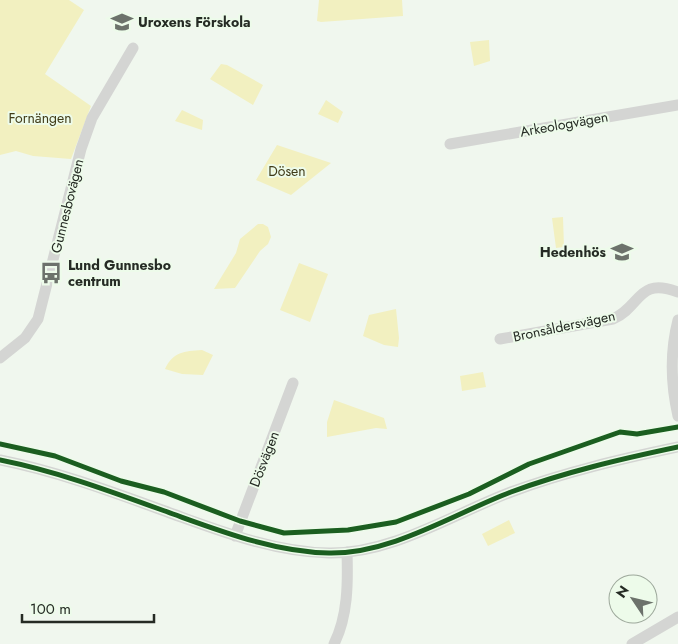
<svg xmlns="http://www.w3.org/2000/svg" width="678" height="644" font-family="Jost,sans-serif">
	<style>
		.green { fill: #f2f0c0 }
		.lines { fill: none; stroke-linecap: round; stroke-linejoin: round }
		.minor { stroke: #d4d5d3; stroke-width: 11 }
		.cycleway-casing { stroke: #edfbea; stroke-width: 8 }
		.cycleway { stroke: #1b5e20; stroke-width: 5 }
		.labels { text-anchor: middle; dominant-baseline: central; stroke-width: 4; stroke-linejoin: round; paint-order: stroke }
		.poi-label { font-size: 14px; font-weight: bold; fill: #252b24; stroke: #edfbea; text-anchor: start }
		.park-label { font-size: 14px; fill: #403b18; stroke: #edfbea }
		.street-label { font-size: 14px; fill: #252b24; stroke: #edfbea }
	</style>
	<rect width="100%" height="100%" fill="#f0f7ee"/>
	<!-- green -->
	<path class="green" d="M0,0H69L84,10L45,74L91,106L71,159L33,156L16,151L0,155Z
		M319,0H402L403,16L321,22L317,21Z
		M489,40L490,61L474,66L470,42Z
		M221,64L227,65L263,85L253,105L210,79Z
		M326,100L343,112L338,123L318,114Z
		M182,110L203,120L202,130L175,121Z
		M277,145L331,163L291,195L256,180Z
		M563,217L564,247L556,248L552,218Z
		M258,224H263L268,227L271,237L268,244L260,251L235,288L214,289L236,253L240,239Z
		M299,263L328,274L310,322L280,310Z
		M396,309L399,338L398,347L384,345L363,336L369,315Z
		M202,350L213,355L203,375L182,374L165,369C173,352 184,351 202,350Z
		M483,372L486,387L462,391L460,376Z
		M334,400L384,418L387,429L376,428L327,437V422Z
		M509,520L515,533L488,546L482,534Z"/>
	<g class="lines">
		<!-- minor -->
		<path class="minor" d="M450,144L678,105
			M678,320C670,351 671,385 678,416
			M500,339L613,319C642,306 637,277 678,292
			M0,358L25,338L38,319L81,149L92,118L133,48
			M0,460C60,472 115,493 173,514C223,532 275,552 329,553C392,554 453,514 511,492C565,472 621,459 678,447
			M235,536L293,383
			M334,644C348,616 348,583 347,552
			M632,644L678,617"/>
		<!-- cycleway casing -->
		<g class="cycleway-casing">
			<path id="cycleway" d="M0,444L55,456L121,481L164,492L240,521L284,533L348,530L396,522L469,494L529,464L620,432L637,434L678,427
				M0,460C60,472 115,493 173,514C223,532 275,552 329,553C392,554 453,514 511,492C565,472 621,459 678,447"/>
		</g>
		<!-- cycleway -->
		<use href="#cycleway" class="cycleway"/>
	</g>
	<!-- icons -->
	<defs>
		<g id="school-bare" transform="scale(1.725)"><path d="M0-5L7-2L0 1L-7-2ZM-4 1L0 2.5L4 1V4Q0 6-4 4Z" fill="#6c726b" stroke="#edfbea" stroke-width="2.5" paint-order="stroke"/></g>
		<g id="bus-bare" transform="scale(1.725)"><path d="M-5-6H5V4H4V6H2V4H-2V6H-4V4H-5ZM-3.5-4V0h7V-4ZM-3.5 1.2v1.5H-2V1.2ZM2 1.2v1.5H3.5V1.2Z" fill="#6c726b" stroke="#edfbea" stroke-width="2.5" paint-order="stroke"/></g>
	</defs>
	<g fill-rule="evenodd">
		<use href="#school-bare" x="122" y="22"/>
		<use href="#school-bare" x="622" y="252"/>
		<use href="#bus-bare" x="51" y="273"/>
	</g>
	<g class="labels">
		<!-- poi labels -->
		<g class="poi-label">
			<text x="138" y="22">Uroxens Förskola</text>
			<text x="606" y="252" text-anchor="end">Hedenhös</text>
			<text x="68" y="265">Lund Gunnesbo<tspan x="68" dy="16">centrum</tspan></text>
		</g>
		<!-- park labels -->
		<g class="park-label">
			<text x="40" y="118">Fornängen</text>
			<text x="287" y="171">Dösen</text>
		</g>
		<!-- street labels -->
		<g class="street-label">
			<text transform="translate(564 124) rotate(-10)">Arkeologvägen</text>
			<text transform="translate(67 206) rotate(-76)">Gunnesbovägen</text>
			<text transform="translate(564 326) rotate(-12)">Bronsåldersvägen</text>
			<text transform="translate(264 459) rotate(-69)">Dösvägen</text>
		</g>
	</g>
	<!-- north arrow -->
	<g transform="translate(633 599) rotate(305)"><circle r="24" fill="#edfbea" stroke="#9da89b"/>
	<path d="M0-4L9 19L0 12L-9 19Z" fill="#6c726b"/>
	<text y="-8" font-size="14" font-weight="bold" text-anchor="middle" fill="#252b24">N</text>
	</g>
	<!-- scale -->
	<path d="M22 614v8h132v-8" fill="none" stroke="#252b24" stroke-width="2.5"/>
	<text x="30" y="614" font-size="15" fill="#252b24" stroke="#edfbea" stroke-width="4" paint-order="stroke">100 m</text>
</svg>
